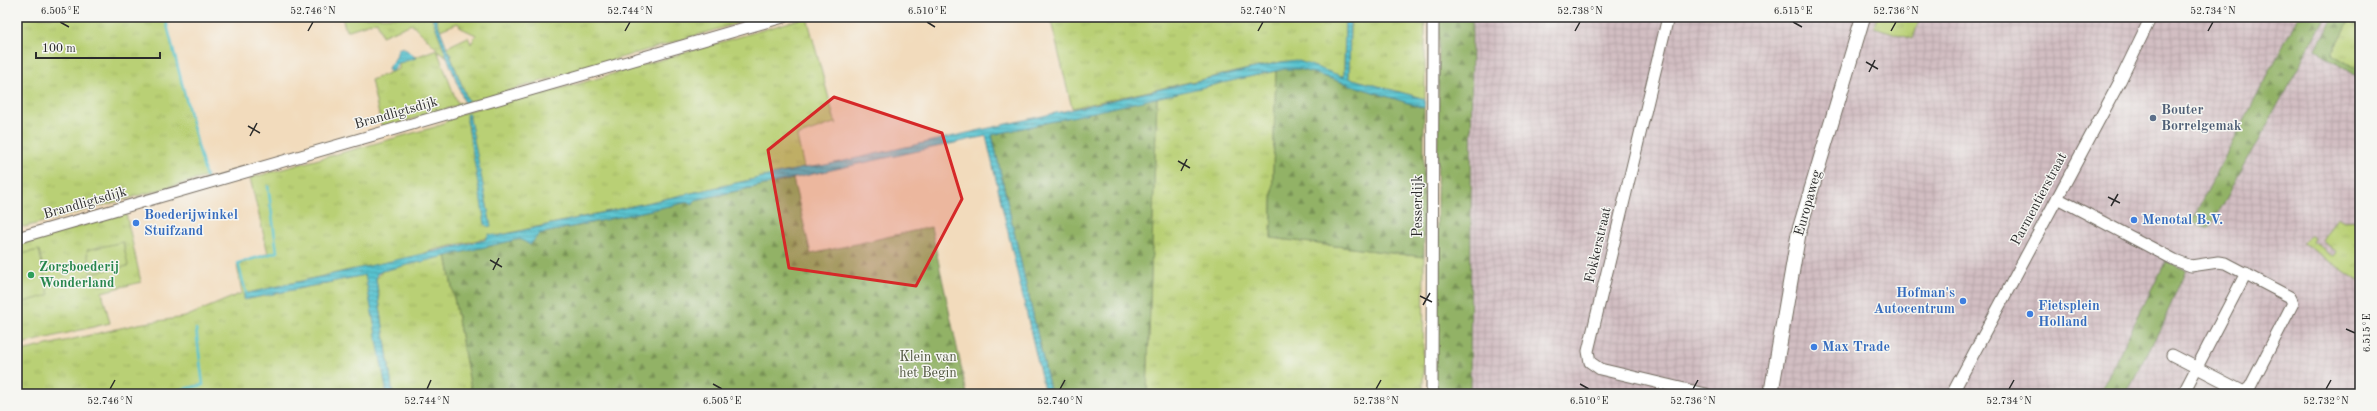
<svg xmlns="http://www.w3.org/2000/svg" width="2377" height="411" font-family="'Old Standard TT',serif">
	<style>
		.industrial { fill: url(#industrial-grid) }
		.grass { fill: url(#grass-tufts); stroke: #727e50; fill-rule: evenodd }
		.forest { fill: url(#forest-firs); stroke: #5e6e48 }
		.garden { fill: #b9d074; stroke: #727e50 }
		.water { fill: url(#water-rules); stroke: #41777e }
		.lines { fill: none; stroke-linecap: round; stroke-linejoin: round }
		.stream { stroke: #57c3d0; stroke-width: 2.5 }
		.minor-casing { stroke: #71695e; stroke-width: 13 }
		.major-casing { stroke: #71695e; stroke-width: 16 }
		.minor { stroke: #fff; stroke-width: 11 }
		.major { stroke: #fff; stroke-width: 14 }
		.marked { fill: #d62828; fill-opacity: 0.2; stroke: #d62828; stroke-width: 3; stroke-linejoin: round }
		.ticks { fill: none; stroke: #2b2b2b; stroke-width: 1.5 }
		.service-dot { fill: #5c6f8a; stroke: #f6f6f2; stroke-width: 1.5 }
		.shop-dot { fill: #3f7fe0; stroke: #f6f6f2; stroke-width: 1.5 }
		.leisure-dot { fill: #2e9e5b; stroke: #f6f6f2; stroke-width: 1.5 }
		.labels { text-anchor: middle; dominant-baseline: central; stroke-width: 3; stroke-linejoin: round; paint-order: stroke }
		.service-label { font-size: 14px; font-weight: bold; fill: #4e5e75; stroke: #f6f6f2; text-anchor: start }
		.street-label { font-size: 14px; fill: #2b2b2b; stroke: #f6f6f2 }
		.shop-label { font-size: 14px; font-weight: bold; fill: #366cbe; stroke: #f6f6f2; text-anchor: start }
		.leisure-label { font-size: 14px; font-weight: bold; fill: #27864d; stroke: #f6f6f2; text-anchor: start }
		.park-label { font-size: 14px; fill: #4e543d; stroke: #f6f6f2 }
		.neatline { fill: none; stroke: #2b2b2b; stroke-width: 1.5 }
		.ticks-label { font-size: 10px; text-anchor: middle; fill: #2b2b2b }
	</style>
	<defs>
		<pattern id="industrial-grid" width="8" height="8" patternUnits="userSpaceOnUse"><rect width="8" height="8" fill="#d2bec2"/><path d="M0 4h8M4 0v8" fill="none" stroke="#b4a3a7"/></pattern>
		<pattern id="grass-tufts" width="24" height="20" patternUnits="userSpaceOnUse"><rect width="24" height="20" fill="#b9d074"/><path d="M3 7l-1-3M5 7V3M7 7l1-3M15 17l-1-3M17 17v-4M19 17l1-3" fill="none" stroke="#9fb365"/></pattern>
		<pattern id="forest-firs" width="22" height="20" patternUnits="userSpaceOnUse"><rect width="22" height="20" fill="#92b266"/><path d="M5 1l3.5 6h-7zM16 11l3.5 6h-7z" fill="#779154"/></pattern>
		<pattern id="water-rules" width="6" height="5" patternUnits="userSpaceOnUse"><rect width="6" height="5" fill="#57c3d0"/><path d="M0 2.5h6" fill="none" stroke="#489fa9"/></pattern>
	</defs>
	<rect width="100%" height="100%" fill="#f6f6f2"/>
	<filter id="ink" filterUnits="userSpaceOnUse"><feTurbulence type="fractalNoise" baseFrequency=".025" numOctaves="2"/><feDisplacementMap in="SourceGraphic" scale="8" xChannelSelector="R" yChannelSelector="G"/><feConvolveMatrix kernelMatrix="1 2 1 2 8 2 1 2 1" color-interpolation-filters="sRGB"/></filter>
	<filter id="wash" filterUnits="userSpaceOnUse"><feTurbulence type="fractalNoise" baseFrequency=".012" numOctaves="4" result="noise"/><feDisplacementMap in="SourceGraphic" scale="16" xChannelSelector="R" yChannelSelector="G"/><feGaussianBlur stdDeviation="0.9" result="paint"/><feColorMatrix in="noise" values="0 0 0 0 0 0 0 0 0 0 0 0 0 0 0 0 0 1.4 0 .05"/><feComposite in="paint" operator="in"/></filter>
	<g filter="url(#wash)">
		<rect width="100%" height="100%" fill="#f2dbbc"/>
		<!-- industrial -->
		<path class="industrial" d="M1472,17H2360V394H1470Z"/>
		<!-- grass -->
		<path class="grass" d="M17,17H165L206,177L25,227L17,225L20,196L17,194Z
			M342,17H432L447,57L437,50L457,102L465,104L468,101L447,47L468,37L471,44L476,35L461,28L458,23L440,30L435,17H759L382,128L371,80L399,69V63L437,49L412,24L382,36L377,21L346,31Z
			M807,17L836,125L834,123L797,136L804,168L433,250L366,276L387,394H17V352L138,324L185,317L242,293L237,265L268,253L250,178L435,127L467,111L578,84ZM469,114L490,226L488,227L467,121ZM354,269L355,277L244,300V294Z
			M1050,17H1345L1344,77L1281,62L1072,108Z
			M1350,17H1425V99L1349,78Z
			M1877,17H1920L1913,39L1874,27Z
			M2350,19L2360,26V71L2332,54Z
			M1276,71L1271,238L1424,257L1423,394H1147L1157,97Z
			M126,213L141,282L102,292L110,323L17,345V244Z
			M2337,217L2344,221L2360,220V282L2303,243L2311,235L2315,238L2313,242L2334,256L2337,252L2322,241Z
			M446,255L472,394H393L376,279L382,271Z"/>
		<!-- forest -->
		<path class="forest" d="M1439,17H1472L1470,394H1435Z
			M2298,17H2326L2215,219L2208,229L2191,222Z
			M2333,17H2360V26L2350,20L2332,54L2360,71V79L2316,50Z
			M1284,69H1299L1316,74L1424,108V257L1271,238L1276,71Z
			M1157,97L1147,394H1051L992,135Z
			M793,179L811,254L931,227L967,394H472L446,255L515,240L533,239L539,234L688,202L692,205L695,200Z
			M2166,261L2186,270L2160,329L2126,394H2099Z"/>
		<!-- garden -->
		<path class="garden" d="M123,242L128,266L91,273L87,250Z
			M39,250L49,295L17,304V255Z"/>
		<!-- water -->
		<path class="water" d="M432,17H435L468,101L465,104Z
			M1345,17H1350L1349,78L1425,99L1424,108L1316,74L1299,69H1284L992,135L1051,394H1045L986,136L695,200L692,205L688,202L539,234L530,245L520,239L515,240L382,271L377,274L376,279L393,394H387L365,275L244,300V294L485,240L489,234L498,236L804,168L826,165L1281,62L1296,60L1344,77Z
			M403,47L416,58L399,63L393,71H389L388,68L396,57L398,49Z
			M466,114H469L491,226L488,227L485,224Z"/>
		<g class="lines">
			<!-- stream -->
			<path class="stream" d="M165,17L206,177
				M246,293L238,263L277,252L268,186
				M179,390L203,385L196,329"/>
		</g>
	</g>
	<g filter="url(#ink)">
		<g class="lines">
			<!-- minor casing -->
			<g class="minor-casing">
				<path id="minor" d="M1668,17L1588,351L1590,362L1600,369L1706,394
					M2057,198L2175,260L2191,266L2218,262L2225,263L2290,297L2293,303L2250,387L2244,392L2172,355
					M17,238L783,17
					M1432,394L1433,17
					M1952,394L2120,81L2151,17
					M2183,394L2246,273"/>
			</g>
			<!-- major casing -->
			<g class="major-casing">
				<path id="major" d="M1771,394L1799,231L1863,17"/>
			</g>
			<!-- minor -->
			<use href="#minor" class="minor"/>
			<!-- major -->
			<use href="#major" class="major"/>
		</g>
	</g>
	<!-- marked area -->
	<path class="marked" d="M834,97L942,133L962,199L916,286L789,268L768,150Z"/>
	<!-- ticks -->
	<path class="ticks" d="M60,22L69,27M927,22L935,27M1793,22L1802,27M308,31L313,22M625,31L630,22M1258,31L1263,22M1575,31L1580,22M1891,31L1896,22M2208,31L2213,22M1866,62L1878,69M1869,72L1875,60M248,126L260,133M250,136L257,123M1178,161L1190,168M1181,171L1187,159M2108,197L2120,203M2111,206L2118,194M490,260L502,267M493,270L499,258M1420,296L1432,302M1423,305L1430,293M2346,329L2355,333M713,384L722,389M1580,384L1589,389M110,389L115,380M427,389L431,380M1060,389L1065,380M1376,389L1381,380M1693,389L1698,380M2009,389L2014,380M2326,389L2331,380"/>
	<!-- markers -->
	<circle class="service-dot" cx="2153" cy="118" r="4"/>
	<g class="shop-dot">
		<circle cx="2134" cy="220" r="4"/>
		<circle cx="136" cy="223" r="4"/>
		<circle cx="1963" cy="301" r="4"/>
		<circle cx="2030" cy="314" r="4"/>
		<circle cx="1814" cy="347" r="4"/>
	</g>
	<circle class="leisure-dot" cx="31" cy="275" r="4"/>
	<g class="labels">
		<!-- service labels -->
		<g class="service-label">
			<text x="2161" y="110">Bouter<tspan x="2161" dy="16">Borrelgemak</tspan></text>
		</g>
		<!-- street labels -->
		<g class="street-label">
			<text transform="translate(396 113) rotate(-16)">Brandligtsdijk</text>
			<text transform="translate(2039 199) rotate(-62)">Parmentierstraat</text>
			<text transform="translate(85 203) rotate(-16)">Brandligtsdijk</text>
			<text transform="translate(1808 203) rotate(-74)">Europaweg</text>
			<text transform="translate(1418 206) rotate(-90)">Pesserdijk</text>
			<text transform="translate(1598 245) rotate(-77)">Fokkerstraat</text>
		</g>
		<!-- shop labels -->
		<g class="shop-label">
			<text x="144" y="215">Boederijwinkel<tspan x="144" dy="16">Stuifzand</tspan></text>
			<text x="2142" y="220">Menotal B.V.</text>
			<text x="1955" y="293" text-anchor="end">Hofman's<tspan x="1955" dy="16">Autocentrum</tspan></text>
			<text x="2038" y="306">Fietsplein<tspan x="2038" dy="16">Holland</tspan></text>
			<text x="1822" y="347">Max Trade</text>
		</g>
		<!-- leisure labels -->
		<g class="leisure-label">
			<text x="39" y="267">Zorgboederij<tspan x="39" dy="16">Wonderland</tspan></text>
		</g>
		<!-- park labels -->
		<g class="park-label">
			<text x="928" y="357">Klein van<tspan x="928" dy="16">het Begin</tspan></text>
		</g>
	</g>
	<!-- margin -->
	<rect width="2377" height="411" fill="none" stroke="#f6f6f2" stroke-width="44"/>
	<!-- scale -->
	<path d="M36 52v6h124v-6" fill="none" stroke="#2b2b2b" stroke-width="2"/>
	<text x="42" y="52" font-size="12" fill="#2b2b2b" stroke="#f6f6f2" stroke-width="3" paint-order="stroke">100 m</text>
	<rect x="22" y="22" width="2333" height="367" class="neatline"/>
	<g class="ticks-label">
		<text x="60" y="14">6.505°E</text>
		<text x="313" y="14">52.746°N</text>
		<text x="630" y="14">52.744°N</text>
		<text x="927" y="14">6.510°E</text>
		<text x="1263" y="14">52.740°N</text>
		<text x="1580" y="14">52.738°N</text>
		<text x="1793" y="14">6.515°E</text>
		<text x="1896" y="14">52.736°N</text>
		<text x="2213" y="14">52.734°N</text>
		<text transform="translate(2366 333) rotate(-90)" y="4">6.515°E</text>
		<text x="110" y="404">52.746°N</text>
		<text x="427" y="404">52.744°N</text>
		<text x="722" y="404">6.505°E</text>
		<text x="1060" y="404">52.740°N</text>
		<text x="1376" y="404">52.738°N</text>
		<text x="1589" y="404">6.510°E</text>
		<text x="1693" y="404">52.736°N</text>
		<text x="2009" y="404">52.734°N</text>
		<text x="2326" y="404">52.732°N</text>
	</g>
</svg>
